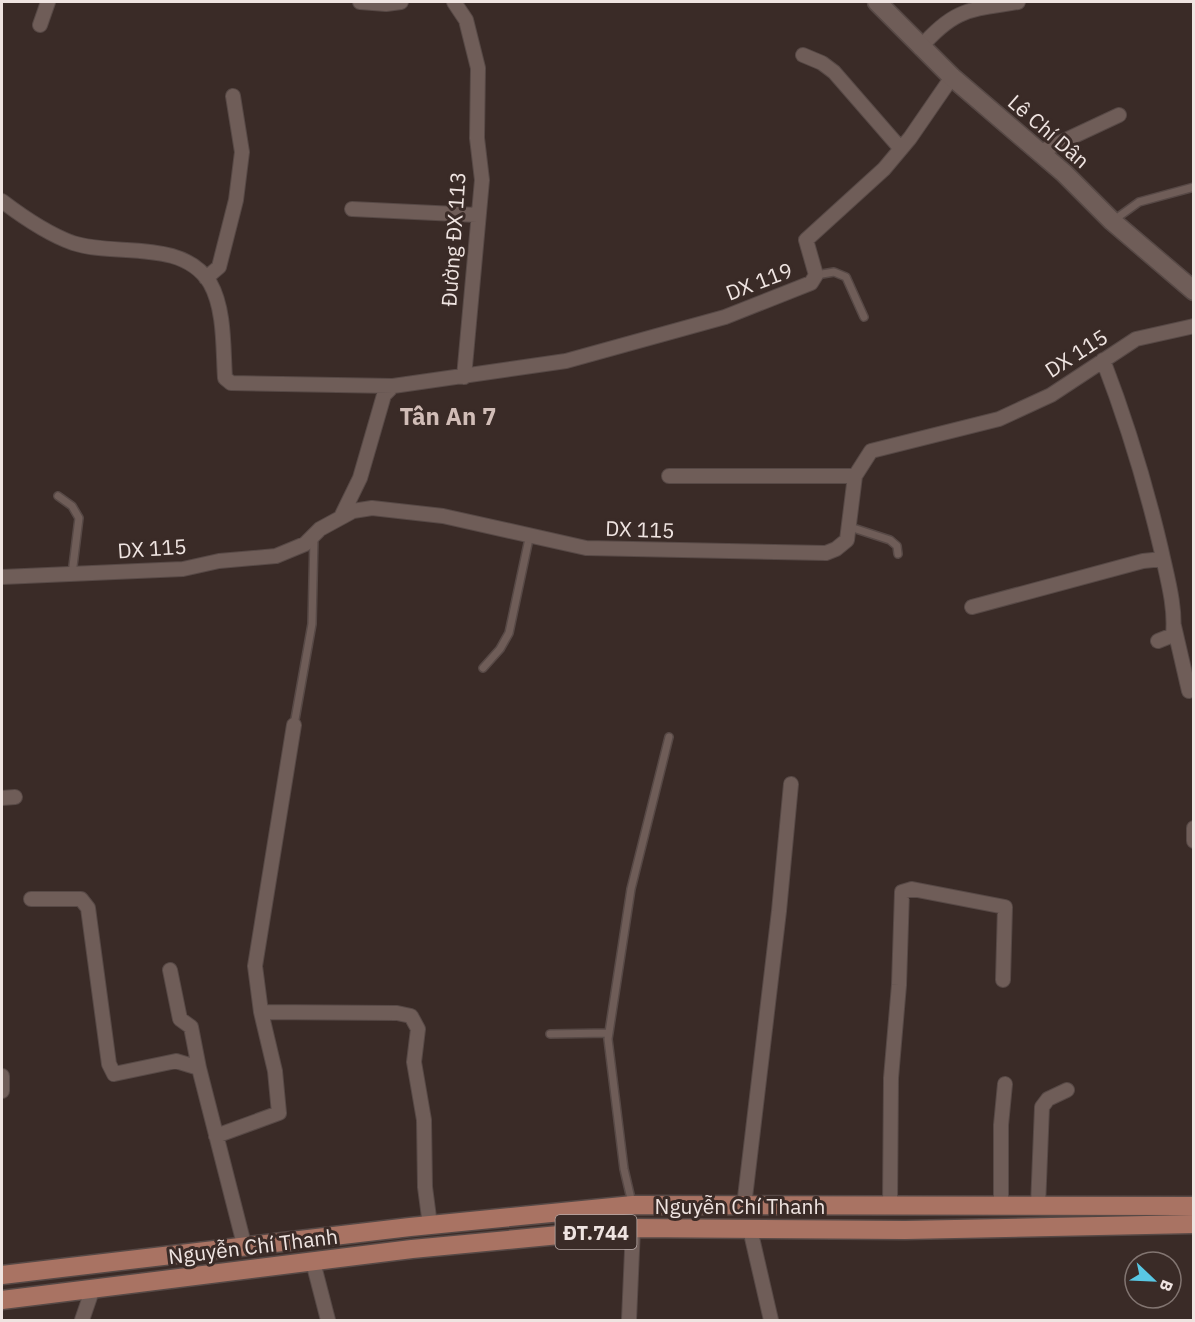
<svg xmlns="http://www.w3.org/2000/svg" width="1195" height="1322" font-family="'IBM Plex Sans',sans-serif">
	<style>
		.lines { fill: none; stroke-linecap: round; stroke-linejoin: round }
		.lane-casing { stroke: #574946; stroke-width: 10 }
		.street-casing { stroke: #574946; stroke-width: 16 }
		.secondary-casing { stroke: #574946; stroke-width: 21 }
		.primary-casing { stroke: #574946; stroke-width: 21 }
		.lane { stroke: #6f5d58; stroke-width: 7 }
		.street { stroke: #6f5d58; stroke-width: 14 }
		.secondary { stroke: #6f5d58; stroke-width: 18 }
		.primary { stroke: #a97363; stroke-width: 18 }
		.labels { text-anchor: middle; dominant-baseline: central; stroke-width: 6; stroke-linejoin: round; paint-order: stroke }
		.shield { fill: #3a2b27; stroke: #b9aca9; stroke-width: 1.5 }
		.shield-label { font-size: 20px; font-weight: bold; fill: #efe4e1 }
		.street-label { font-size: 21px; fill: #efe4e1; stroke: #3a2b27 }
		.quarter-label { font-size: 24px; font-weight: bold; fill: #d1bdb7; stroke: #3a2b27 }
	</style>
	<rect width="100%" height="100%" fill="#3a2b27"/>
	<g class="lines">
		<!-- lane casing -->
		<g class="lane-casing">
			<path id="lane" d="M1114,220L1139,202L1194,187
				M816,275L834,272L846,277L864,317
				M58,496L72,506L79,518L72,574
				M850,527L890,540L897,546L898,554
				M483,668L500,649L509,633L530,534
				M294,725L312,624L314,537
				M550,1034L609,1033
				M632,1203L624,1169L608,1039L631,889L669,737"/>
		</g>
		<!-- street casing -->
		<g class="street-casing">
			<path id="street" d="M360,2L386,4L401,2
				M454,2L466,20L478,68L477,138L482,180L464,377
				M40,25L48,2
				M920,48C955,8 969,10 1018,2
				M803,55L822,63L834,72L901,149
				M1040,152L1119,115
				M2,201C23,217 48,234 73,243C115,257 182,238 210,283C225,309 223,349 225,378L231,383L393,386
				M352,209L477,215
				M206,278L219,267L236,200L242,152L233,96
				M1103,360C1128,425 1145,481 1161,549C1167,577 1176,607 1173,635L1158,641
				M669,476H855
				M341,517L360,478L384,395L393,386L566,361L725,317L811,283L816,275L806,240L884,169L910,138L952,77
				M2,577L183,569L219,561L276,556L305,544L320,529L353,511L372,508L443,516L586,548L826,553L836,549L847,540L855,476L871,451L999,419L1051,395L1136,339L1194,326
				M972,607L1143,561L1163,559
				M1174,626L1189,691
				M2,798L15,797
				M1194,828V841
				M31,899H81L88,908L109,1064L114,1074L176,1061L199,1068L245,1248
				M170,970L180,1019L191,1027L199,1068
				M261,1012L397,1013L411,1016L418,1029L414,1062L424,1120L425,1187L430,1225
				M2,1076V1091
				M216,1136L279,1113L275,1071L261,1012L255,966L294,725
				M744,1206L779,911L791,784
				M1038,1206L1042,1107L1048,1099L1067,1090
				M890,1207L891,1078L899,985L902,892L912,889L1005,907L1003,980
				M1001,1207V1125L1005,1084
				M750,1229L771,1320
				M313,1262L328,1320
				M82,1320L93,1288
				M629,1320L633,1228"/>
		</g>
		<!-- secondary casing -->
		<g class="secondary-casing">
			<path id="secondary" d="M877,2L952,77L1064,173L1112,221L1194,291"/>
		</g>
		<!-- primary casing -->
		<g class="primary-casing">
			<path id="primary" d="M2,1275L410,1227L633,1205L1194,1206
				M2,1300L412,1249L633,1228L905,1230L1194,1224"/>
		</g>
		<!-- lane -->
		<use href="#lane" class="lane"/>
		<!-- street -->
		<use href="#street" class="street"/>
		<!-- secondary -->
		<use href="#secondary" class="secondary"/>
		<!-- primary -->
		<use href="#primary" class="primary"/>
	</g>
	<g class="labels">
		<!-- shield labels -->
		<rect class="shield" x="555.5" y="1215" width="81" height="34" rx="4.5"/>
		<g class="shield-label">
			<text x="596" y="1232">ĐT.744</text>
		</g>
		<!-- street labels -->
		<g class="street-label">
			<text transform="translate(1049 131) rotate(41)">Lê Chí Dân</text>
			<text transform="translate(453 239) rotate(-86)">Đường ĐX 113</text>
			<text transform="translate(759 281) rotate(-21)">DX 119</text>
			<text transform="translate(1076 353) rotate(-33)">DX 115</text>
			<text transform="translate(640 529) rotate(2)">DX 115</text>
			<text transform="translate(152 548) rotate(-4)">DX 115</text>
			<text x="740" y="1206">Nguyễn Chí Thanh</text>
			<text transform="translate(253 1246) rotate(-7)">Nguyễn Chí Thanh</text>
		</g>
		<!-- quarter labels -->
		<g class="quarter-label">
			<text x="448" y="416">Tân An 7</text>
		</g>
	</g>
	<!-- border -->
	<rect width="1195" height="1322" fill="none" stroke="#efe4e1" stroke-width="6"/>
	<!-- north arrow -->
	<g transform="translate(1153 1280) rotate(113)"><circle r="28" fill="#3a2b27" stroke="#827571" stroke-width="1.5"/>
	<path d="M0-4.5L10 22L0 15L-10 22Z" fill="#59c8e4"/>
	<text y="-9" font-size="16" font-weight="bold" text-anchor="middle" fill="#efe4e1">B</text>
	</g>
</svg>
